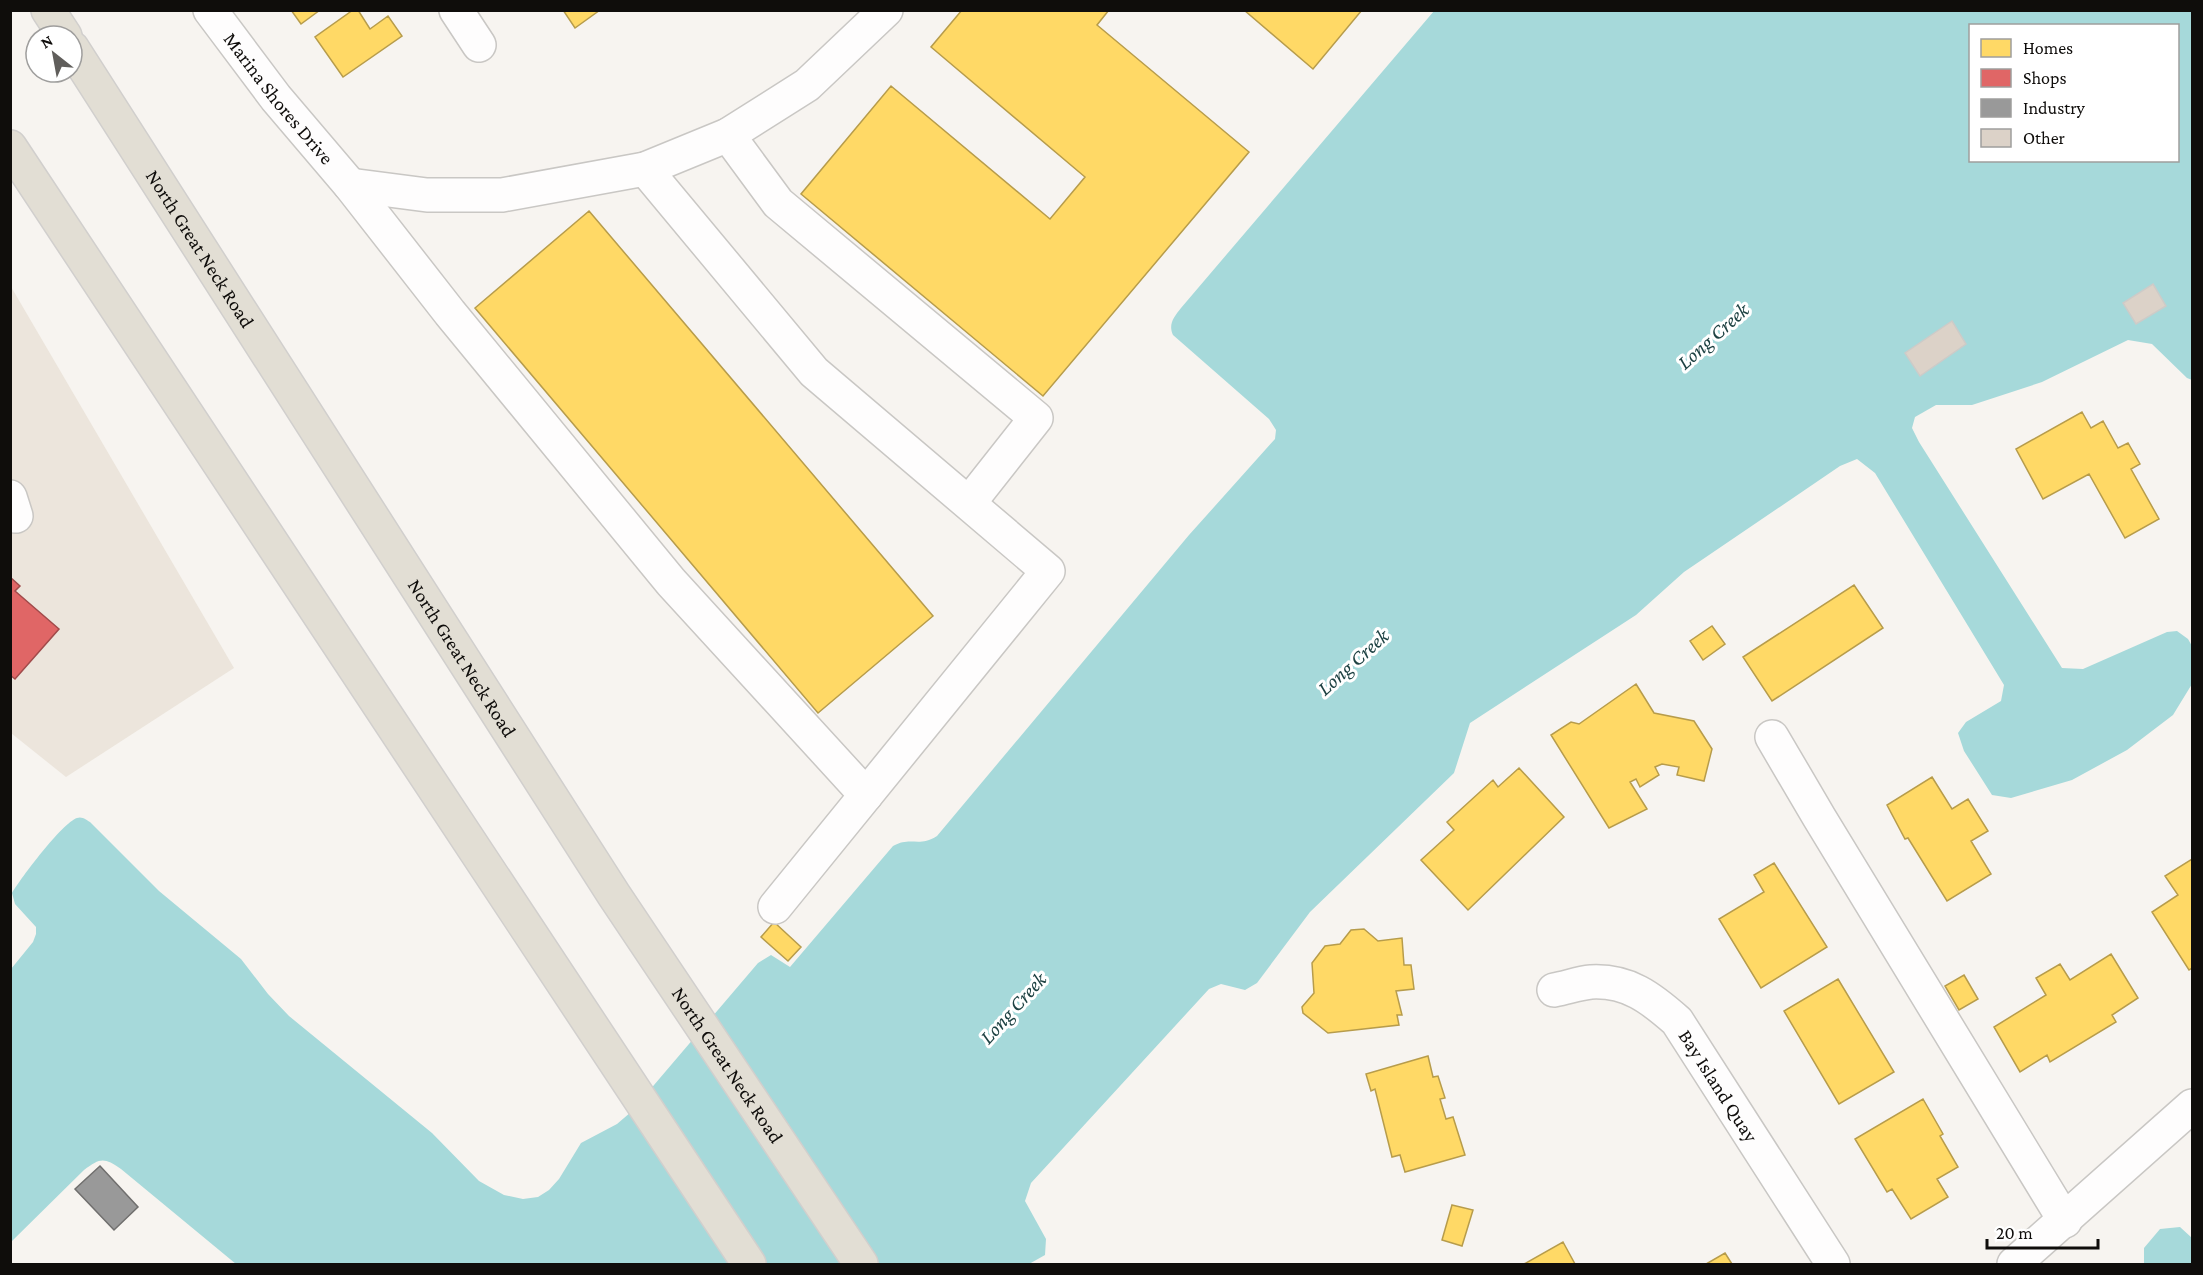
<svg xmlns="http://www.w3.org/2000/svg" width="2203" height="1275" font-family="'Crimson Pro',serif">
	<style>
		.built { fill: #ece5dc }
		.water { fill: #a6d9da; fill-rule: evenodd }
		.homes { fill: #ffd966; stroke: #b79c4b; stroke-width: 1.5 }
		.shops { fill: #e06666; stroke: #a14b4b; stroke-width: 1.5 }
		.industry { fill: #999; stroke: #706f6e; stroke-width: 1.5 }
		.building { fill: #dcd2c8; stroke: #cdcbc8; stroke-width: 1.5 }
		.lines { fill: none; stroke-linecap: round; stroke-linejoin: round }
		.minor-casing { stroke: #c9c7c4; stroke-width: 36 }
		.major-casing { stroke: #d1cfcd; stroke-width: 36 }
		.minor { stroke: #fefdfd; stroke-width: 33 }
		.major { stroke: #e2ded4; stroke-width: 33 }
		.labels { text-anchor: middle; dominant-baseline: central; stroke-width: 6; stroke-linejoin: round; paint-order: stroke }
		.street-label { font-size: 20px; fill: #0f0d0b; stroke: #fff }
		.water-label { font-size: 21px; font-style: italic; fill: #1e4243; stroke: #fff }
	</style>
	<rect width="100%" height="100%" fill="#f7f4f0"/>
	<!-- built -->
	<path class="built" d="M10,285L234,668L66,777L11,733Z"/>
	<!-- water -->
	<path class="water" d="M1434,11H2192V380L2187,378L2152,344L2128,340L2042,382L1972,405H1936L1915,417L1912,428L1919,442L2062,668L2083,669L2167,632L2177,631L2188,639L2192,646V684L2173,715L2127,750L2072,780L2011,798L1992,795L1964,751L1958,733L1966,722L2001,701L2004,685L1875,473L1857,459L1840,466L1684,572L1636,615L1470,723L1454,773L1310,912L1257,983L1245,990L1221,984L1209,989L1031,1183L1025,1201L1046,1239L1045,1255L1029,1264H236L121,1169C104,1157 100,1158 84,1170L11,1242V969L33,942L36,934V927L15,904L12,893C21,878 62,823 77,818C82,816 87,820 90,822L159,891L241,959L268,994L289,1016L432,1133L479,1181L504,1195L523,1199L538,1197L549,1190L559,1179L581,1143L617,1124L631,1112L758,963L771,955L790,967L893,846C912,836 918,848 937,836L1189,535L1275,439L1276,430L1269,419L1173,335C1168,324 1174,317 1181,308ZM1970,26H2178V160H1970Z
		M2180,1227L2192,1238V1264H2144V1248L2160,1229Z"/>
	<!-- homes -->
	<path class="homes" d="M291,10H320L301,24Z
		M353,10H358L370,29L388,16L402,36L343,77L315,37Z
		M563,10H600L575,28Z
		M962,10H1109L1097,25L1249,152L1043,396L801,194L891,86L1050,219L1085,177L931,47Z
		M1244,10H1362L1313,69Z
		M589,211L933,616L818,713L475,308Z
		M2082,412L2091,428L2103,421L2118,448L2128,443L2140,464L2131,469L2159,519L2125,538L2089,474L2043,499L2016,449Z
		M1854,585L1883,628L1772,701L1743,657Z
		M1712,626L1725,644L1703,660L1690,641Z
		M1636,684L1654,713L1694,721L1712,749L1704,781L1677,775L1679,767L1662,764L1655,767L1659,775L1640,787L1636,779L1630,782L1647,809L1609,828L1551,735L1571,722L1579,724Z
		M1519,768L1564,817L1468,910L1421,860L1454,830L1447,822L1493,780L1498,787Z
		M1932,777L1952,809L1968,799L1988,831L1971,841L1991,874L1947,901L1908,838L1905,839L1887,805Z
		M2192,859V968L2189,970L2152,912L2178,895L2165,876Z
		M1774,863L1827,947L1761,988L1719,919L1764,892L1754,875Z
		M774,922L801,947L788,961L761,937Z
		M1364,929L1378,941L1402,938L1404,965H1411L1414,989L1396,991L1402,1015H1397L1399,1025L1328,1033L1303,1013L1302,1007L1314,993L1312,963L1325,946L1340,944L1351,930Z
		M2111,954L2138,998L2112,1015L2116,1022L2050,1062L2047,1055L2020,1072L1994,1027L2046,995L2036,978L2060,964L2070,980Z
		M1964,975L1978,999L1959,1010L1945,986Z
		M1838,979L1894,1072L1839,1104L1784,1011Z
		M1428,1056L1433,1077L1438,1076L1445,1098L1440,1099L1446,1119L1453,1117L1465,1155L1405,1172L1400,1155L1392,1157L1375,1089L1371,1091L1366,1074Z
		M1923,1099L1943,1134L1940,1136L1958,1167L1937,1179L1948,1197L1911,1219L1892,1189L1887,1192L1855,1139Z
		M1452,1205L1473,1210L1462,1246L1442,1240Z
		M1563,1242L1575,1264H1524Z
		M1725,1253L1732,1264H1706Z"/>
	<!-- shops -->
	<path class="shops" d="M10,577L20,586L15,591L59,629L15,679L10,675Z"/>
	<!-- industry -->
	<path class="industry" d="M100,1166L138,1207L114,1230L75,1189Z"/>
	<!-- building -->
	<path class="building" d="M2153,284L2166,306L2136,324L2123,303Z
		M1952,321L1966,344L1920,376L1905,353Z"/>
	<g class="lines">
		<!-- minor casing -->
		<g class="minor-casing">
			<g id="minor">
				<path id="s1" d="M210,10L276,98L350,185L450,313L671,582L866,795"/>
				<path d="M456,10L479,45"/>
				<path d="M728,135L778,203L1036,418L969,503"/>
				<path d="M645,169L814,372L1048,571L775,907"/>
				<path d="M350,185L427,195H502L645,169L728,135L807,85L886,10"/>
				<path d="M10,497L16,516L10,511"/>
				<path d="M1772,737L1819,817L2065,1221"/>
				<path id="s2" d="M1554,990C1566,988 1579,983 1591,982C1628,980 1651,998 1677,1021L1833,1264"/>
				<path d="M2014,1264L2192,1106"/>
			</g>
		</g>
		<!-- major casing -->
		<g class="major-casing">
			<g id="major">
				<path d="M48,10L65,36"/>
				<path id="s3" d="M72,48L614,895L861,1264"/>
				<path d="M10,147L749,1264"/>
			</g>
		</g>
		<!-- minor -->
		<use href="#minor" class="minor"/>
		<!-- major -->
		<use href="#major" class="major"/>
	</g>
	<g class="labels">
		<!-- street labels -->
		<g class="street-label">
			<text stroke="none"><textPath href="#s1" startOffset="112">Marina Shores Drive</textPath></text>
			<text stroke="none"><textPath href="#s3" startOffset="238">North Great Neck Road</textPath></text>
			<text stroke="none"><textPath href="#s3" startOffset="724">North Great Neck Road</textPath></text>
			<text stroke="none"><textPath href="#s3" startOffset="1210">North Great Neck Road</textPath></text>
			<text stroke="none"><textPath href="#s2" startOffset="212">Bay Island Quay</textPath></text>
		</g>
		<!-- water labels -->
		<g class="water-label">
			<text transform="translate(1713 336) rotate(-42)">Long Creek</text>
			<text transform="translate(1353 662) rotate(-42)">Long Creek</text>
			<text transform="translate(1013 1008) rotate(-48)">Long Creek</text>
		</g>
	</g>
	<!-- border -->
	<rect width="2203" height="1275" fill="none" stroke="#0f0d0b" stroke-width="24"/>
	<!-- legend -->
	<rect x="1969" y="24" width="210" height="138" fill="#ffffff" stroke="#9f9e9d" stroke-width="1.5"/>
	<rect x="1981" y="39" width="30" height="18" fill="#ffd966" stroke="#9f9e9d" stroke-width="1.5"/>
	<text x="2023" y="54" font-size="18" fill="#0f0d0b">Homes</text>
	<rect x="1981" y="69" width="30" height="18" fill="#e06666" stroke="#9f9e9d" stroke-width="1.5"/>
	<text x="2023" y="84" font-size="18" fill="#0f0d0b">Shops</text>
	<rect x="1981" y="99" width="30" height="18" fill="#999999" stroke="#9f9e9d" stroke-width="1.5"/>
	<text x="2023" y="114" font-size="18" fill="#0f0d0b">Industry</text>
	<rect x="1981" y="129" width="30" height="18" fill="#dcd2c8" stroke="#9f9e9d" stroke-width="1.5"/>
	<text x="2023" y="144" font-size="18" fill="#0f0d0b">Other</text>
	<!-- north arrow -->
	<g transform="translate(54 54) rotate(329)"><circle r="28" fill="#ffffff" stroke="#9f9e9d" stroke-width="1.5"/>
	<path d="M0-4.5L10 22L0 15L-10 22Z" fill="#605e5b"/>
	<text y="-9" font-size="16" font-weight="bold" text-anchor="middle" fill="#0f0d0b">N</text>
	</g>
	<!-- scale -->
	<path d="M1987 1239v9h111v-9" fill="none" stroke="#0f0d0b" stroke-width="3"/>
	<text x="1996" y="1239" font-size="18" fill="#0f0d0b" stroke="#ffffff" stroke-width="4.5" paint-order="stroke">20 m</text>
</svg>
